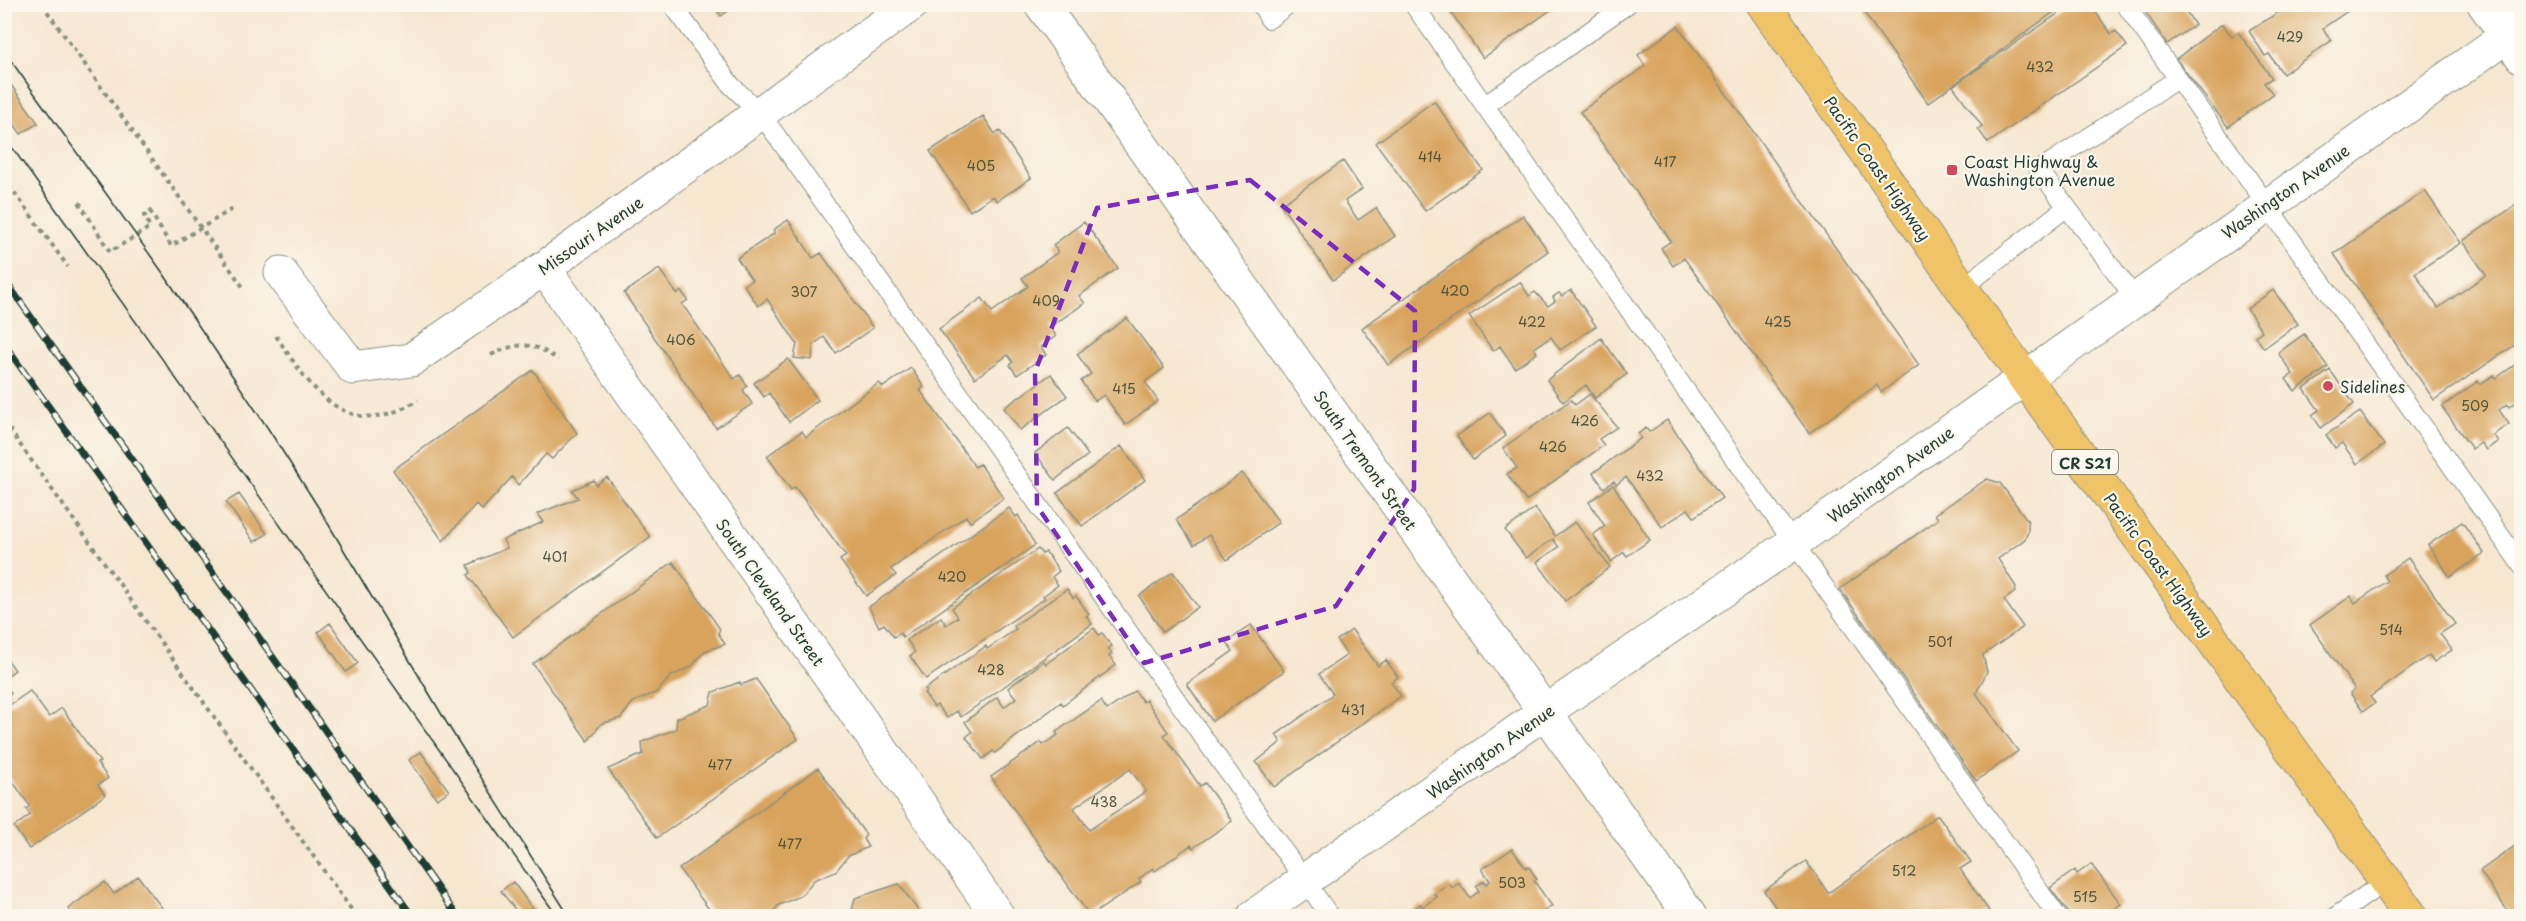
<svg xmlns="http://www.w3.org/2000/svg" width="2526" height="921" font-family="'Playpen Sans',sans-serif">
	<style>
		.building { fill: #d8a35b; fill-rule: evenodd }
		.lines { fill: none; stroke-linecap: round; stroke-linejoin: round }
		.service-casing { stroke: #8a9282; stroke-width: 20 }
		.minor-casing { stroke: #8a9282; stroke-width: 35 }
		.tertiary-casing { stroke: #8a9282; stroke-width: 35 }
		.primary-casing { stroke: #8a9282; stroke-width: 35 }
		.path { stroke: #8a9282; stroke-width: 4; stroke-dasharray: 4.5 4.5; stroke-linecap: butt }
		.service { stroke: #fff; stroke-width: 18 }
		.minor { stroke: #fff; stroke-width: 33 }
		.tertiary { stroke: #fff; stroke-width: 33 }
		.primary { stroke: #f0c369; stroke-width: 33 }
		.tram { stroke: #1f3d34; stroke-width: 1.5 }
		.rail-casing { stroke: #1f3d34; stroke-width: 7 }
		.rail { stroke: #fbf7ec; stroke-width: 4.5; stroke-dasharray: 14; stroke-linecap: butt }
		.marked { fill: none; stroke: #7b2cbf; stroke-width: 4.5; stroke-dasharray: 12 8; stroke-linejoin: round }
		.poi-dot { fill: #d1495b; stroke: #fbf7ec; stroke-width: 2 }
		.labels { text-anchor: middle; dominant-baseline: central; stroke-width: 4.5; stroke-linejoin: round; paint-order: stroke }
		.number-label { font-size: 14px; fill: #4d563e }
		.shield { fill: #fbf7ec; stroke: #61756b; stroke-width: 1.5 }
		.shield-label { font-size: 15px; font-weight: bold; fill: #1f3d34 }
		.poi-label { font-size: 16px; fill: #1f3d34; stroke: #fbf7ec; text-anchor: start }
		.street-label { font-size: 16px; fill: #1f3d34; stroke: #fbf7ec }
	</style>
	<rect width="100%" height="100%" fill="#fbf7ec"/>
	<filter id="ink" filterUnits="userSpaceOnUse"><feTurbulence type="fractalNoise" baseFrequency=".0167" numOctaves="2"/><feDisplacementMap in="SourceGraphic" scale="12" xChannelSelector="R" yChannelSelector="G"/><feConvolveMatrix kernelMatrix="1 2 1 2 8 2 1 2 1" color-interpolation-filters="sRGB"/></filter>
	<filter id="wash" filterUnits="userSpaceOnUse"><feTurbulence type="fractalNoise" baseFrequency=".008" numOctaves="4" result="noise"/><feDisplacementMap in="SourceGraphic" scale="24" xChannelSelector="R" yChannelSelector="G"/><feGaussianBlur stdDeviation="1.35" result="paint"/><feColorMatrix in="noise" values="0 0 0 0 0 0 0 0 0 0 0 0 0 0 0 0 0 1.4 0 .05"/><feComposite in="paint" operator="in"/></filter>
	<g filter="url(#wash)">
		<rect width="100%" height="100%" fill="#f6e7d1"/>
		<g id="blocks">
			<!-- building -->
			<path class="building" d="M713,4H738L721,16Z
				M1445,4H1559L1483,58Z
				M1858,4H2065L1928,103Z
				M2072,4H2090L2111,34L2116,31L2127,46L1988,143L1978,129L1982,126L1953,86Z
				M2140,4H2181L2195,25L2167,44Z
				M2278,4H2358L2323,28L2331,41L2283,74L2269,54L2265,56L2249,31L2282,10Z
				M2222,24L2232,36L2238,32L2272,78L2264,83L2273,94L2228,127L2176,59Z
				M1678,26L1919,365L1881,392L1877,385L1809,433L1684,258L1673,266L1661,248L1671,241L1580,112L1645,66L1638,55Z
				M4,75L38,123L21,134L4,110Z
				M1434,101L1483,170L1425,211L1376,143Z
				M983,116L995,134L1000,131L1031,178L997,201L993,196L970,211L930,151Z
				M1343,161L1362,189L1345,201L1358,220L1376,208L1395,236L1333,280L1281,205Z
				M2425,191L2461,243L2415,273L2438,308L2486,275L2463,241L2516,205L2522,213V340L2434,400L2334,254Z
				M1523,215L1548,251L1388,365L1362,328Z
				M788,220L813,258L821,253L873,328L836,353L824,337L813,345L812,360L794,358L797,344L767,299L758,306L744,285L752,280L737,258L775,233L773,230Z
				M1084,222L1118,268L1079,296L1085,303L1050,327L1056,336L1041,347L1046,355L1017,375L1010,365L1013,362L1008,355L975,378L939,329L982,298L992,312L1028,286L1022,278L1058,252L1053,245Z
				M659,269L677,294L681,291L688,300L682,304L734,379L740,375L747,386L743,390L752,404L716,428L624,293Z
				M1520,282L1529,296L1535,292L1548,306L1555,301L1553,297L1559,293L1562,296L1571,290L1596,326L1560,350L1551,337L1534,348L1537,353L1515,368L1500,346L1493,351L1469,316Z
				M2273,290L2298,324L2264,348L2255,336L2262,331L2247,309Z
				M1127,318L1164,368L1145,382L1158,401L1125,425L1104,395L1095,401L1081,381L1091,374L1077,354Z
				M2304,334L2328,367L2295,391L2286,379L2293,374L2278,353Z
				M1601,338L1627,374L1595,398L1586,385L1563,402L1547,380Z
				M788,359L818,400L789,422L769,393L764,397L754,383Z
				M2522,360V398L2509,407L2507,404L2499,410L2509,424L2493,435L2498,441L2486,450L2481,443L2472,449L2442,407L2478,381L2480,384L2494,375L2496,378Z
				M911,368L924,387L920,390L975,467L980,464L1004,498L970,522L966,516L891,569L896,575L866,596L840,560L846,556L795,487L791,490L767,456L802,431L806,437L879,383L883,387Z
				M533,370L577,433L552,459L546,454L518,485L512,477L482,510L476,504L443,541L393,470Z
				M2330,370L2354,404L2321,428L2312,415L2319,410L2304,389Z
				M1051,374L1067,396L1020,430L1004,408Z
				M1590,394L1617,427L1599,439L1604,445L1526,501L1507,474L1517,468L1503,448L1571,400L1575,405Z
				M2360,412L2384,445L2357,464L2342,443L2335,448L2326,435Z
				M1490,413L1506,436L1473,460L1457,436Z
				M1667,420L1722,498L1694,517L1688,509L1662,527L1626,477L1616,485L1614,481L1604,488L1593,473L1641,438L1638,434L1646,428L1649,432Z
				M1068,428L1088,455L1055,480L1035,453Z
				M1121,446L1145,480L1082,526L1057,493Z
				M1242,473L1279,522L1227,560L1209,535L1194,545L1176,520Z
				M607,477L650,537L513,637L468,575L471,573L468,565L507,548L503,540L543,522L537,514L578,498L572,490L594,480L596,485Z
				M1987,479L2000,483L2028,521V532L2025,539L1998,559L2016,587L2015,592L2004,600L2023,627L1983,655L1987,672L1976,693L2018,751L1976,781L1840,589L1938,519L1935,514Z
				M1613,485L1650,540L1627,556L1624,552L1611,562L1593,535L1605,526L1589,502Z
				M239,494L267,534L254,542L226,502Z
				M1009,508L1016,517L1018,515L1035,545L903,637L900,633L894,637L884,624L879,627L869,607Z
				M1535,508L1555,536L1575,522L1610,567L1565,601L1537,562L1559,547L1553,539L1526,558L1505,530Z
				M2462,522L2484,553L2450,577L2428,545Z
				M1038,549L1042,554L1046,552L1059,571L1052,577L1058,585L1043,596L1045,598L926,679L910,656L915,652L907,640L941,617L946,625L958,617L952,608Z
				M2408,558L2455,624L2440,634L2452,650L2434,662L2429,655L2370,697L2375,703L2363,711L2350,693L2355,689L2310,625L2351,596L2355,603L2387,581L2384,575Z
				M673,562L720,629L718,633L725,644L705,651L691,667L671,676L657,692L633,702L621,718L601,724L588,741L533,664Z
				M1173,572L1198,607L1163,632L1139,596Z
				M1067,589L1073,598L1076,596L1089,614L1086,616L1092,624L961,717L957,711L947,718L937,705L934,707L924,693L927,691L925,689L986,646L987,649L1016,629L1014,626Z
				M330,623L358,663L346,672L318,632Z
				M1251,625L1284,671L1212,721L1187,684L1233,651L1227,642Z
				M1094,628L1099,635L1102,633L1112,646L1108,649L1112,654L1109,656L1116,665L1063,705L1061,702L995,753L993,751L983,759L966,737L972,732L965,722L997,697L1004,707L1016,698L1008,688L1044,661L1046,664Z
				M1352,630L1378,666L1386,660L1398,677L1391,682L1401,696L1274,787L1256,762L1281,742L1276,735L1333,694L1319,674L1347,655L1337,640Z
				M4,655L15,670L4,678Z
				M756,679L798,739L657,838L608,769L643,754L642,742L676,729L677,718L710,705L713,692L740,682L741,685Z
				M4,683L11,693L4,698Z
				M30,691L49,717L62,708L100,762L97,763L108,778L98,785L105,795L29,849L14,827L30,815L26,809L30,806L4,769V709Z
				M1135,691L1143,702L1146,700L1168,732L1164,735L1200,786L1205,783L1232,821L1193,848L1191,845L1155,871L1153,868L1139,879L1141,882L1090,916L991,777L1041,742L1043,745L1058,735L1056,732L1101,701L1107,710ZM1130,769L1146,791L1089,830L1074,808Z
				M421,752L449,791L437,799L409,760Z
				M818,768L866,835L863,839L868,847L848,856L836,871L814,880L801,896L779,905L769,916H714L679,869Z
				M1938,815L1971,862L1960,869L1989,911L1980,916H1898L1894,911L1886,916H1782L1764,891L1806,861L1828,893Z
				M2522,841V916H2511L2480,871Z
				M1512,849L1526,868L1528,866L1537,879L1534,881L1552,906L1537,916H1409L1407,914L1421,904L1422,907L1437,897L1434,894L1449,884L1452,888L1459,883L1470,898L1479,891L1476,886L1484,881L1487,884L1490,881L1482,869Z
				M2091,864L2121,904L2103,916H2071L2050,888L2075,870L2077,874Z
				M138,876L168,916H74L68,909L105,882L114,894Z
				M513,882L538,916H520L501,891Z
				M899,884L922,916H837L852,911L855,898Z"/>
		</g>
	</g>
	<g filter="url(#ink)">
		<use href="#blocks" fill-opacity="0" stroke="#8a9282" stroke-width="1.5"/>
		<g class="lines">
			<!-- service casing -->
			<g class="service-casing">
				<path id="service" d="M672,4L731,85L761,114L1330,916
					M1261,4L1269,19L1289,4
					M1413,4L2057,916
					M2125,4L2522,566
					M1484,106L1628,4
					M1962,288L2067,207
					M2135,298L2039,170L2177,79
					M2336,916L2386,881"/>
			</g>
			<!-- minor casing -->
			<g class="minor-casing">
				<path id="minor" d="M2484,4L2522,57
					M544,268L998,916
					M1254,916L1545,712L1793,543L2522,25"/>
			</g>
			<!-- tertiary casing -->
			<g class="tertiary-casing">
				<path id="tertiary" d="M1041,4L1690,916
					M281,273L353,368L411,360L544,268L912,4"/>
			</g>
			<!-- primary casing -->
			<g class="primary-casing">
				<path id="primary" d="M1763,4L2024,377L2411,916"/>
			</g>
			<!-- path -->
			<path class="path" d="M42,4L243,287
				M4,178L68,267
				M79,202L110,252L150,227L144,216L150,211L171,246L234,208
				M276,336C312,389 346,445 418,400
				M491,355C518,342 533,341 558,360
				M4,422L356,916"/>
			<!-- service -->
			<use href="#service" class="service"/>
			<!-- minor -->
			<use href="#minor" class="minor"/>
			<!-- tertiary -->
			<use href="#tertiary" class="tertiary"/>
			<!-- primary -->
			<use href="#primary" class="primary"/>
			<!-- tram -->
			<path class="tram" d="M4,51L163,273L269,430L320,510L451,730L569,916
				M4,136L557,916"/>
			<!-- rail casing -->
			<g class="rail-casing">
				<path id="rail" d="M4,279L457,916
					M4,344L412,916"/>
			</g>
			<!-- rail -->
			<use href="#rail" class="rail"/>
		</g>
	</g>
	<!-- marked area -->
	<path class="marked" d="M1250,180L1415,311L1414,489L1336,606L1144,663L1037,506L1035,372L1097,208Z"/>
	<!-- markers -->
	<g class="poi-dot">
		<rect x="1946" y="164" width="12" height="12" rx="3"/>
		<circle cx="2328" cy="386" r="6"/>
	</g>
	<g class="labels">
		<!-- number labels -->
		<g class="number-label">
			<text x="2290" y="36">429</text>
			<text x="2040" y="66">432</text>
			<text x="1430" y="156">414</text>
			<text x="1665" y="161">417</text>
			<text x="981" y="165">405</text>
			<text x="1455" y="290">420</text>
			<text x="804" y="291">307</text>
			<text x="1046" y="300">409</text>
			<text x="1532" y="321">422</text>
			<text x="1778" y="321">425</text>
			<text x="681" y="339">406</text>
			<text x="1124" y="388">415</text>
			<text x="2475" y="405">509</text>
			<text x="1585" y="420">426</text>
			<text x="1553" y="446">426</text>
			<text x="1650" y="475">432</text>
			<text x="555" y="556">401</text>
			<text x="952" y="576">420</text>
			<text x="2391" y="629">514</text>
			<text x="1940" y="641">501</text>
			<text x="991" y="669">428</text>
			<text x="1353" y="709">431</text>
			<text x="720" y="764">477</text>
			<text x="1104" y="801">438</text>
			<text x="790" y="843">477</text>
			<text x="1904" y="870">512</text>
			<text x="1512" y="882">503</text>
			<text x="2085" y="896">515</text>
		</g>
		<!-- shield labels -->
		<rect class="shield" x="2052" y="450" width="66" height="24" rx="4.5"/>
		<g class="shield-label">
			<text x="2085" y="462">CR S21</text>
		</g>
		<!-- poi labels -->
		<g class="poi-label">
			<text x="1964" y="161">Coast Highway &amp;<tspan x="1964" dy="18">Washington Avenue</tspan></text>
			<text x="2340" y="386">Sidelines</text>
		</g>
		<!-- street labels -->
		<g class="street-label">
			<text transform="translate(1878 168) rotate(55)">Pacific Coast Highway</text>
			<text transform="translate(2285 191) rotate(-35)">Washington Avenue</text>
			<text transform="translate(590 235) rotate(-35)">Missouri Avenue</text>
			<text transform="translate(1366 460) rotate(55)">South Tremont Street</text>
			<text transform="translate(1890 474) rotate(-36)">Washington Avenue</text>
			<text transform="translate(2159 564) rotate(54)">Pacific Coast Highway</text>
			<text transform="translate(771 592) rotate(55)">South Cleveland Street</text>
			<text transform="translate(1490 751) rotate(-35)">Washington Avenue</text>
		</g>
	</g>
	<!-- margin -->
	<rect width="2526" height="921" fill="none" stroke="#fbf7ec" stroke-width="24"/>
</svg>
